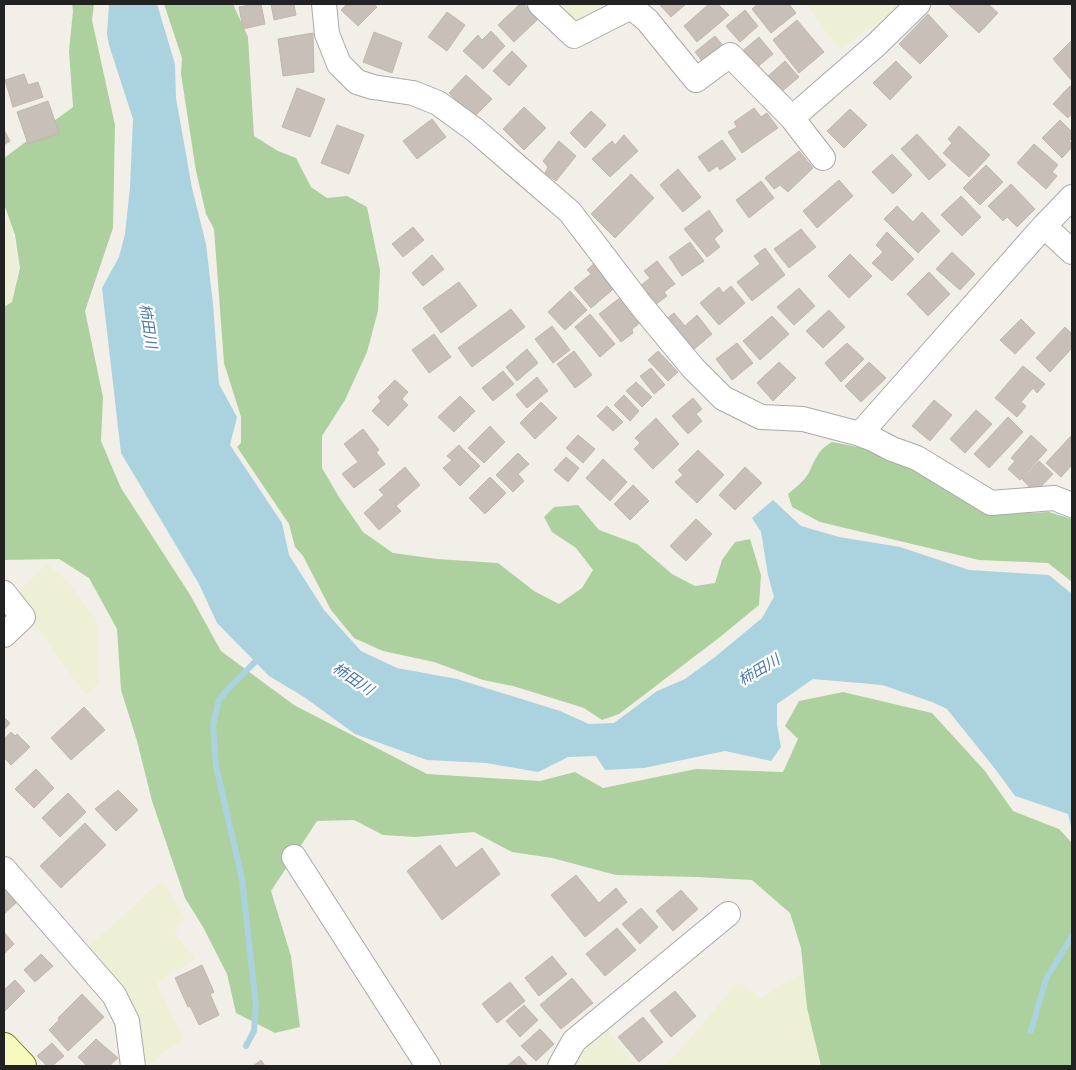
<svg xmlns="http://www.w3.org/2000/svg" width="1076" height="1070" font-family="'DM Sans','Noto Sans JP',sans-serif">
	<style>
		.farmland { fill: #eef0d5 }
		.forest { fill: #add19e }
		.water { fill: #aad3df }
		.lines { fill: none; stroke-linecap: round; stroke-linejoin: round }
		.stream { stroke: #aad3df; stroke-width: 6 }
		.building { fill: #c7bfb8; stroke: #c4b6ab }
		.minor-casing { stroke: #a9a9a9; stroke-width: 26 }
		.secondary-casing { stroke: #707d05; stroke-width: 30 }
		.minor { stroke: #fff; stroke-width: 24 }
		.secondary { stroke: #f7fabf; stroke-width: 28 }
		.labels { text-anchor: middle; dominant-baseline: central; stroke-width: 4.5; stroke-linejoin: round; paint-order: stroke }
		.water-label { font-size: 15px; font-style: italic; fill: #4a7aab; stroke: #fff }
	</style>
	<rect width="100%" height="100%" fill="#f2efe9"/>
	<!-- farmland -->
	<path class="farmland" d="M555,4H619L576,24Z
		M807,4H904L839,50Z
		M9,217L19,264L12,302L4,307V221Z
		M47,564L68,582L97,621L99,683L86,696L13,595Z
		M162,880L185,918L175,934L195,959L157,983L183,1038L149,1065L143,1062V1040L139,1021L87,948Z
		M803,972L825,1066H666L738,982L761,998Z
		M600,1020L637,1066H558Z"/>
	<!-- forest -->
	<path class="forest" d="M72,4H94L92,20L115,125L113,228L85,311L103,397L101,441L121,488L189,593L221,651L294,705L427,774L540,781L575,772L603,788L696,769L783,772L798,739L785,726L799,701L843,692L932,713L985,771L1013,811L1059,829L1072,843V1066H821L807,1008L801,948L790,913L752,880L696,877L616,875L552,858L512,852L474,832L415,837L383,835L354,820L317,821L271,891L291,956L300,1027L275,1033L236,1013L227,974L203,927L185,898L152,801L137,741L121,690L117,629L89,578L59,559L4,560V307L12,302L20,268L15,235L4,204V158L73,107L69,51L73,11Z
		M164,4H233L248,37L254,136L278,151L296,158L311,187L327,198L347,196L367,207L380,270L378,311L367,352L345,400L322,436V468L339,497L363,532L393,553L437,559L498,563L534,591L559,604L582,588L593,570L576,548L552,532L544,517L554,507L578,505L599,530L637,544L672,574L695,586L715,583L722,560L735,542L750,539L761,575L759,605L720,637L619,714L602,720L584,708L513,686L483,680L434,662L383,651L354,638L331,610L303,556L295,547L289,524L237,447L241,443V417L224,363L214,229L206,214L196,171L181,74L182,58Z
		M832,442L868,449L1006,514L1049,512L1072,519V582L1048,563L979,560L820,522L792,507L788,494C795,488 803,482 808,474C816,460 816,451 832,442Z"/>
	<!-- water -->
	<path class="water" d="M109,4H157L175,64L176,98L192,188L206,244L213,304L219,384L237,417L230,445L282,523L289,555L324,610L361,651L397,668L457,679L560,711L589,724L614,723L657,691L685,679L715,657L762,618L774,597L768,575L761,532L752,518L773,500L801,526L839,537L900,547L969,570L1049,575L1072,594V830L1068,814L1015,796L996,770L947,709L932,702L882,685L813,679L777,704V725L781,747L771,761L725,751L644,768L605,770L596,756L568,757L538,772L486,763L427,760L355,734L304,697L269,676L217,623L199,584L121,453L102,288L119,257L125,234L130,187L133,119L109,45L107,34Z"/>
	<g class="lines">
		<!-- stream -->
		<path class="stream" d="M1031,1031L1046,979L1072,936
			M246,1046L254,1031L256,1006L242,879L216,766L213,725L219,700L228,689L261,656"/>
	</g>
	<!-- building -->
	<path class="building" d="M255,4H261L265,24L243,29L239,7Z
		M271,4H294L296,15L274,20Z
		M347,4H374L377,7L358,26L341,10Z
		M520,4H524L538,19L514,42L498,25Z
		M659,4H686L671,17Z
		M709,4H718L729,15L697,42L684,26Z
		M758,4H789L796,13L771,33L752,9Z
		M948,4H988L998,13L979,33Z
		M745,10L758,26L740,42L726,26Z
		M447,12L465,25L447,51L428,37Z
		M928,14L948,36L920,64L899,44Z
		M797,20L824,52L799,73L773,40Z
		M491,31L505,46L483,69L463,51L478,35L482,40Z
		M374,32L402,43L392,73L363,62Z
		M313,33L314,72L283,76L278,39Z
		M715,36L725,48L705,65L695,52Z
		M759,37L773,54L754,70L740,53Z
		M1072,40V81L1053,59Z
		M512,51L527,66L509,86L493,71Z
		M785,61L799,77L780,93L767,77Z
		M896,61L912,77L890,100L873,83Z
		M24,74L28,85L38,82L43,97L13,107L5,80Z
		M466,75L492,99L474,117L449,93Z
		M1070,86L1072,88V113L1068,118L1053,104Z
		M297,88L325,99L310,137L282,127Z
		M48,101L59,133L28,144L17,112Z
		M524,107L546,128L524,150L503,129Z
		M754,108L761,117L767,113L778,128L742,153L728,132L737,127L734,122Z
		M850,109L867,125L844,148L827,131Z
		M591,111L606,125L585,148L570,133Z
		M432,119L446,137L417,159L403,141Z
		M1060,120L1072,132V138L1069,141L1072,144V147L1062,158L1042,138Z
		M337,125L364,135L349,174L321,163Z
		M959,126L990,155L969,177L943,153L952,143L948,139Z
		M4,130L10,141L4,145Z
		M917,134L946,165L929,180L901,149Z
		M624,135L638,151L610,177L592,159L612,141L615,145Z
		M722,140L736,159L720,170L717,166L709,172L698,157Z
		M559,141L576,156L556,181L545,173L548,167L543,161Z
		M1034,144L1058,165L1052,172L1057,176L1046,189L1017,163Z
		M799,151L813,168L788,192L780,185L774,189L765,178Z
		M892,154L912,175L893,194L872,172Z
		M986,165L1003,182L980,205L963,188Z
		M678,169L701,197L683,212L660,185Z
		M631,174L654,198L615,238L591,214Z
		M839,180L853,196L817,228L803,211Z
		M761,181L774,198L749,218L736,200Z
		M1011,184L1035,209L1017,227L1007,217L1003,221L988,206Z
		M961,196L981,217L962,236L941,215Z
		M897,206L913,222L922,212L940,231L918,253L884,219Z
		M709,210L723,231L714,239L720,247L707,257L684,229Z
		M413,227L424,240L403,257L392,244Z
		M801,229L816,247L789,268L774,249Z
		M887,232L914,259L892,281L872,263L883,252L876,245Z
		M690,242L704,261L682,276L669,257Z
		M765,248L785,275L752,301L737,282L760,264L754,256Z
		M952,252L975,274L960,290L936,269Z
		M850,254L872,276L849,298L828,276Z
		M432,255L444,269L423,286L412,273Z
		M597,261L618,285L591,308L574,288L591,274L587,270Z
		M657,261L675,284L664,292L667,296L655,305L640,286L650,278L644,271Z
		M929,272L950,294L928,316L907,294Z
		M459,282L477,306L441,333L423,308Z
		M731,286L745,303L719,325L700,303L719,287L723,293Z
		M799,288L815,306L794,325L777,307Z
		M570,291L587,310L565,330L548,312Z
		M621,297L641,322L632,329L633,333L621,342L599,314Z
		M511,309L525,327L472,367L458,348Z
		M829,310L845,327L823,348L806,331Z
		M674,313L685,326L697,315L712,334L692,351L665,320Z
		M590,314L615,344L600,357L575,327Z
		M772,316L789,334L760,360L743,341Z
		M1021,319L1035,333L1015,354L1000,340Z
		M552,326L570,350L553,363L535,339Z
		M1065,327L1072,334V348L1050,372L1036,358Z
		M434,334L451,357L429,373L412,350Z
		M737,343L753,363L732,380L716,359Z
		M847,343L864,359L841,382L825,363Z
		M527,349L538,363L517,381L506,367Z
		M574,351L592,375L575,388L557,364Z
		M658,351L678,372L668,381L648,360Z
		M779,362L796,378L773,401L757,383Z
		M869,362L886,378L861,402L845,386Z
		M1023,366L1045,384L1037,393L1033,388L1021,402L1026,406L1017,417L995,398Z
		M651,368L665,385L654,394L640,376Z
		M503,371L514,384L493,401L482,388Z
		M537,377L548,391L527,408L516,395Z
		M395,380L408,392L402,399L408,405L388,426L372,411L381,401L378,397Z
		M636,382L652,397L642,407L626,391Z
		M624,395L639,411L630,421L614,405Z
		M460,396L475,411L454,432L438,417Z
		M693,398L702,409L696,414L702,421L688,434L672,416Z
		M934,400L952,415L930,441L912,426Z
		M541,402L557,418L535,439L520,423Z
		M607,406L623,422L613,431L597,416Z
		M976,410L992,424L965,453L950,439Z
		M1008,417L1023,432L989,468L974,454Z
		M656,418L679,444L653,469L634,449L640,443L635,438Z
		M490,426L505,442L484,463L468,448Z
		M363,429L379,450L376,452L385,464L354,488L342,474L358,462L344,444Z
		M578,435L595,449L583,463L566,448Z
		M1031,435L1047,450L1020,480L1008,469L1015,461L1011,458Z
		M1071,436L1072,465L1061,477L1046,463Z
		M459,445L480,466L460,486L443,468L452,460L447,456Z
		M698,450L724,475L697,503L675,482L683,475L678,470Z
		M518,453L529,464L518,474L524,481L513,492L496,475Z
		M566,457L579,468L568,482L554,470Z
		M603,459L627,482L610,501L586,478Z
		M1039,461L1053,474L1035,493L1022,479Z
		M405,467L420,485L396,506L401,511L379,530L364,513L384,495L379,490Z
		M745,467L762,483L735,510L719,495Z
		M490,477L506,493L485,514L469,498Z
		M633,485L649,501L630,520L614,504Z
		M696,519L712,534L686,561L670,546Z
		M84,707L105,730L71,760L51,738Z
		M4,717L10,723L4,730Z
		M11,732L15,736L17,734L30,747L11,765L4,758V739Z
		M36,769L54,788L34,808L15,789Z
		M118,790L138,810L116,831L95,809Z
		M68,793L86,812L60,837L42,818Z
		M85,823L106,845L61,888L40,866Z
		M440,845L456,868L482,848L500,874L442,920L407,871Z
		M576,875L599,903L616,888L627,902L585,937L551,895Z
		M4,885L18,901L4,914Z
		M681,890L698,909L673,931L656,911Z
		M641,908L658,927L640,944L622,924Z
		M617,928L636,950L605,976L586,954Z
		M4,932L14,944L4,954Z
		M41,954L53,966L35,982L24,970Z
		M552,956L567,974L539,996L525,978Z
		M202,965L214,992L210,994L219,1015L199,1025L190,1006L188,1007L175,978Z
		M572,978L593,1003L561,1029L540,1005Z
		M15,980L25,991L4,1012V990Z
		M510,982L525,1001L497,1023L482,1004Z
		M675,991L696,1016L671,1037L650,1011Z
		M82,994L104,1017L68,1051L49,1030L59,1020L58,1018Z
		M524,1005L538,1020L520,1037L506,1021Z
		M643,1017L663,1042L639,1062L618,1037Z
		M540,1029L554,1044L536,1061L521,1046Z
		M96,1039L118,1058L109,1066H87L78,1057Z
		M52,1043L64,1056L52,1066H47L37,1056Z
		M519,1056L528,1066H507Z
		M261,1060L265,1066H253Z"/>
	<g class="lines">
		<!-- minor casing -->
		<g class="minor-casing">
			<path id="minor" d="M324,4L327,34L339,64L357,82L373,87L413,93L438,103L475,130L570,212L640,304L693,368L723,398L761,417L803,419L860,434L873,439L892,449L917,458L991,503L1054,498L1072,505
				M540,4L574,36L631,7L647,20L696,80L730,55L792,118L823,158
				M792,118L876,45L918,4
				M1044,226L1072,252
				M860,434L1044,226L1072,197
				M4,593L23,617L4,635
				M294,857L428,1066
				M4,869L114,995L127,1021L133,1066
				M560,1066L574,1041L728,914"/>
		</g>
		<!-- secondary casing -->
		<g class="secondary-casing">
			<path id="secondary" d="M4,1047L22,1066"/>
		</g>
		<!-- minor -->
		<use href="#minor" class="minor"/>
		<!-- secondary -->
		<use href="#secondary" class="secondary"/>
	</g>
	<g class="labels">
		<!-- water labels -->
		<g class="water-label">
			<text transform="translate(148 326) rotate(81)">柿田川</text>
			<text transform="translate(759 670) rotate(-31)">柿田川</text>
			<text transform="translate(353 679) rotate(34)">柿田川</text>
		</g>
	</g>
	<!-- border -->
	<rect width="1076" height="1070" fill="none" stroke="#222222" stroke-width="10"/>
</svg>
